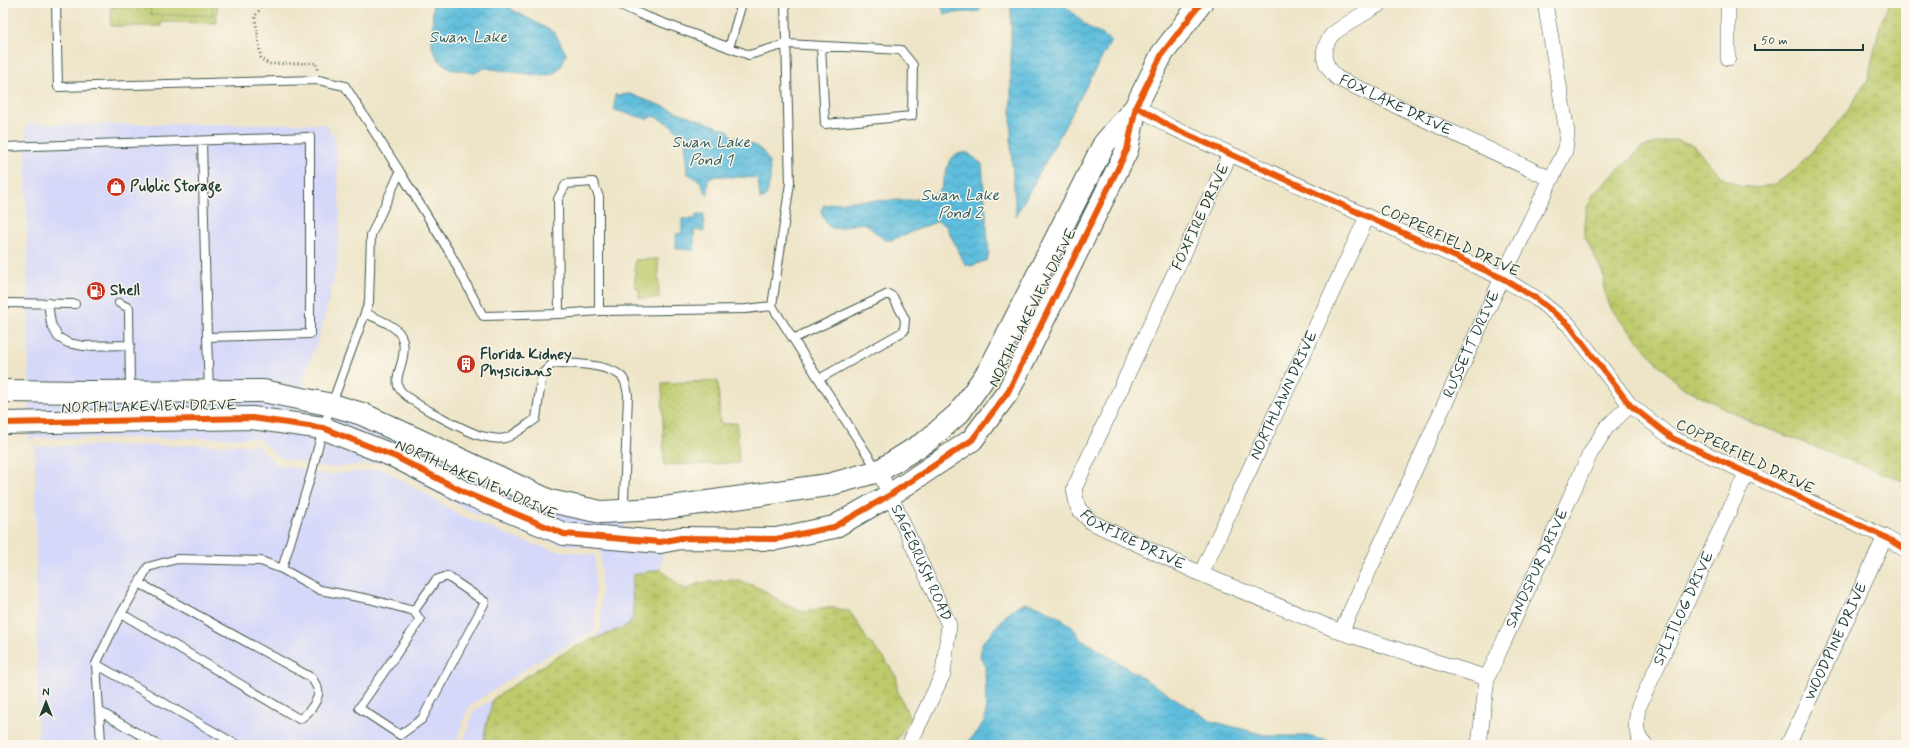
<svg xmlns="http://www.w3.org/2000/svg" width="1909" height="748" font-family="Mynerve,sans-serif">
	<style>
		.built { fill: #d5d8f9 }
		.grass { fill: url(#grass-dots); stroke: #6e8450 }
		.wetland { fill: url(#wetland-marsh); stroke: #6e8450 }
		.garden { fill: #beca6c; stroke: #6e8450 }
		.water { fill: url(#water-waves); stroke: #3f7e88 }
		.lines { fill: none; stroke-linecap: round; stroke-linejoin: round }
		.lane-casing { stroke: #3e564a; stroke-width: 10 }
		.street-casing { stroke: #3e564a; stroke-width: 16 }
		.secondary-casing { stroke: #3e564a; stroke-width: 24 }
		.path { stroke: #3e564a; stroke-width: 2.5; stroke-dasharray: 1 3; stroke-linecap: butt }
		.lane { stroke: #fff; stroke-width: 8 }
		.street { stroke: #fff; stroke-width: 15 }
		.secondary { stroke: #fff; stroke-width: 22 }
		.cycleway-casing { stroke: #fbf7ec; stroke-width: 8 }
		.cycleway { stroke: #e8590c; stroke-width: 6 }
		.labels { text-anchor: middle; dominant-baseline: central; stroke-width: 3; stroke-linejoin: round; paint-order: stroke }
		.street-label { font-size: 15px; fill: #1f3d34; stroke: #fbf7ec }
		.poi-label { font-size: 15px; font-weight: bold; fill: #1f3d34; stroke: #fbf7ec; text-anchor: start }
		.water-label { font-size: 16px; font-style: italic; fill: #2f5d5e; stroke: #fbf7ec }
	</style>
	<defs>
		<pattern id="grass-dots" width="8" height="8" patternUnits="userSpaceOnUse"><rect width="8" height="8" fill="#beca6c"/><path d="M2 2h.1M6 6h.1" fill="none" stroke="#a3ae5e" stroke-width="1.8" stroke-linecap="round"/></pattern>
		<pattern id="wetland-marsh" width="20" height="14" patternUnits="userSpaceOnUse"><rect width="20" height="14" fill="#beca6c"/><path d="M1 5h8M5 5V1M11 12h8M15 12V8" fill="none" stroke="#a3ae5e"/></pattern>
		<pattern id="water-waves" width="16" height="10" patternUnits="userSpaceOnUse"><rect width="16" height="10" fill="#5fbedd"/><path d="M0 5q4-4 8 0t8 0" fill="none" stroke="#4e9cb4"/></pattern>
	</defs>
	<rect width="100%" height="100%" fill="#fbf7ec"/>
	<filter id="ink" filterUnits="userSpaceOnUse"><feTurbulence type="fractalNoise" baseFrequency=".025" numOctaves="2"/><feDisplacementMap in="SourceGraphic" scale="8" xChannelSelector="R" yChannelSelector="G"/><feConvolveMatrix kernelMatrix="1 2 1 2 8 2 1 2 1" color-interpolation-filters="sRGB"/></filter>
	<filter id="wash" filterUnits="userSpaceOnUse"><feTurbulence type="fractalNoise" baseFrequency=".012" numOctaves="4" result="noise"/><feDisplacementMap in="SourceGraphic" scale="16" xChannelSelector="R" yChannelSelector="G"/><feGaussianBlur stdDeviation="0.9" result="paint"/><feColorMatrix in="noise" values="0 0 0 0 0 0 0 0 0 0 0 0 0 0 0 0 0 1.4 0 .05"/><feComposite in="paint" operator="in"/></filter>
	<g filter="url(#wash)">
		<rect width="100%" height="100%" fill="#eee5c8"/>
		<!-- built -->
		<path class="built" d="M26,124H325L336,141L340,214L337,266L320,334L303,380L304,387L302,390L29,383Z
			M263,399L330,413L612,520L624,522L625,531L565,526L331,422L29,414V400Z
			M252,426L321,436L393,465L465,502L662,550V563L660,569L634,575L632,592L634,614L630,624L614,633L591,640L598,636L601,630V555L599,549L555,543L524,534L463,508L385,462L330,468L279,457L257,438H35L30,441L29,431Z
			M257,445L276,464L330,475L383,469L460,515L522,541L554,550L595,555V630L537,661L469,706L455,745H38L35,446Z
			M493,699L485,730L484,745H462L474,711Z"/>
		<!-- grass -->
		<path class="grass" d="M111,3H217V23L161,22V26H111Z
			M718,381L720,424L737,423L739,463L664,465L662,383Z"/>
		<!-- wetland -->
		<path class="wetland" d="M1889,3H1906V482L1758,425L1682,387L1662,368L1612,310L1605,295L1604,276L1584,234V220L1587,208L1594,193L1642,148L1657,143L1676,140L1693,145L1722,178L1740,186L1757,188L1777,183L1794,171L1844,116L1868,79L1880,26Z
			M660,569L681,587L687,589L699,583L732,580L744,582L763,590L788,606L804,612L822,608H835L849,611L857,622L866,638L884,658L897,678V689L910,719L894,745H484L485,730L493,699C524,678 556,655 590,640C604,635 617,631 630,624C638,606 628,592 634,575Z"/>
		<!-- garden -->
		<path class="garden" d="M111,3H212L213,15H151L150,7H111Z
			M658,259L659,298H639V289L635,288V260Z"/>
		<!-- water -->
		<path class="water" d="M433,3H511V9L555,33L566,54L562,65L555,73L544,76L485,68L474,73L450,69L438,59L432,47Z
			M941,3H980V11L944,14Z
			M1011,3H1062L1090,29L1099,32L1111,41L1016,216L1011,147Z
			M630,94L729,131L731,136C739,139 753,143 760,149C774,160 772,186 764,199H760L758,178L712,176L708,180V194L705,193L701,182L687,173L685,141L671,125L654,116L647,119L614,110L615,95Z
			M961,153H968L982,164L989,253L987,260L971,266L965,264L946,226L938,221L892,240H885L864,223C843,224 828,241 821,210L824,205L851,201L912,200L936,194L941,189L949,162L953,156Z
			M696,214H704V231L694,230V250L676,249V234L682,233V219H696Z
			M1022,603C1037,603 1056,615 1069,624C1073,627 1077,634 1081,639L1211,721L1269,736H1307L1344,745H965L978,731L984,721L986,712L985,665L980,657L982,643L1011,610Z"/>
	</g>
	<g filter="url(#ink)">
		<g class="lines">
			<!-- lane casing -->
			<g class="lane-casing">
				<path id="lane" d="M56,3L58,87L318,80L345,86L400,172
					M616,3L642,15L749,55L786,44L901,50L913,65L912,116L825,124L821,46
					M729,48L742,3
					M3,147L310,137V334L207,337L202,141
					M3,303L75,304
					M48,303L51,324L58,337L68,343L84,346L130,345
					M119,303L129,308L130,390
					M772,306L878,471
					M365,313C393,326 411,330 401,365C399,371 396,379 398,386C402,400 463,429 478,435C484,437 499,440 505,438C512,437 529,423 536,419L542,374L553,363C571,363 609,364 622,377C626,381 627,390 628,395L624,499L628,510
					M559,314L599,311
					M207,337L209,390
					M793,339L888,294L893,297L905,319L904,331L819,379
					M282,569L311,475L323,428L369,302L371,235L400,172L450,253L483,316L559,314L558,199L566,184L593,182L599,197V311L746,309L772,306L790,183L785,3
					M122,614L299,719C308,715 320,699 318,690C317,686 314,682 312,678L139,583
					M96,664L237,745
					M99,711L158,745
					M103,745L101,741L96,664L116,623L148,567L177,559L261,561L282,569L320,590L369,599L414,611L420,620L359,708L400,735L422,719L485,602L447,576L436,580L414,611"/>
			</g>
			<!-- street casing -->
			<g class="street-casing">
				<g id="street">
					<path id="s1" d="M1381,3C1372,9 1335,30 1331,36C1319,53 1324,65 1337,78L1551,179"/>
					<path d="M1728,3V58"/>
					<path d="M1136,106L1171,127L1502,278L1537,299L1569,325L1630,405L1672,438L1885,537L1906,550"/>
					<path id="s2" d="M1230,154L1074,489L1078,508L1091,522L1201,574L1341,632L1487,678"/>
					<path id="s3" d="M879,471L949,625L943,674L909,745"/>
					<path id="s4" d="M1201,574L1367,217"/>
					<path id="s5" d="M1341,632L1502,278L1565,151L1567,132L1545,3"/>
					<path id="s6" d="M1479,745L1487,678L1590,454L1606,428L1630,405"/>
					<path id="s7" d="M1645,745C1634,735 1636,721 1638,708L1746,474"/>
					<path id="s8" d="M1788,745L1885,537"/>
				</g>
			</g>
			<!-- secondary casing -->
			<g class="secondary-casing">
				<path id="secondary" d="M3,391L89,392L263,391L332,405L362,414L550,501L601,512L657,509L828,485L879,471L927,441L959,413L990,369L1104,144L1134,109
					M3,423L252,418L323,428L396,457L468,494L564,534L660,542L681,538L776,539L834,527L890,495L972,440L1008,392L1127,150L1136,106L1162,54L1201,3"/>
			</g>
			<!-- path -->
			<path class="path" d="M260,3V9L255,16L261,59L269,64L316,63L318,70"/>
			<!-- lane -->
			<use href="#lane" class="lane"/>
			<!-- street -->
			<use href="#street" class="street"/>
			<!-- secondary -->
			<use href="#secondary" class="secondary"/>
			<!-- cycleway casing -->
			<g class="cycleway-casing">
				<path id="cycleway" d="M1136,106L1171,127L1502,278L1537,299L1569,325L1630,405L1672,438L1885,537L1906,550
					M3,423L252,418L323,428L396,457L468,494L564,534L660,542L681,538L776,539L834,527L890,495L972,440L1008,392L1127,150L1136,106L1162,54L1201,3"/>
			</g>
			<!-- cycleway -->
			<use href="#cycleway" class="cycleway"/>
		</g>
	</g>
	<!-- icons -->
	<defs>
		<g id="shop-disc" transform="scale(1)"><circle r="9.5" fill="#c8321e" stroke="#fbf7ec"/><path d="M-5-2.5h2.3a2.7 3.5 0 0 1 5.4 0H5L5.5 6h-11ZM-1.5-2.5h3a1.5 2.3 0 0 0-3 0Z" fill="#fff"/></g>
		<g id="fuel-disc" transform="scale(1)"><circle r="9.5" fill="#c8321e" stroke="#fbf7ec"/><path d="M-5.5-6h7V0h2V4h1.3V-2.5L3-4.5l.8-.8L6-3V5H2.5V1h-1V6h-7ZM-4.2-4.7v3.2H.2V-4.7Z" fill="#fff"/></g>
		<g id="building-disc" transform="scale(1)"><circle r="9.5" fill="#c8321e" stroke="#fbf7ec"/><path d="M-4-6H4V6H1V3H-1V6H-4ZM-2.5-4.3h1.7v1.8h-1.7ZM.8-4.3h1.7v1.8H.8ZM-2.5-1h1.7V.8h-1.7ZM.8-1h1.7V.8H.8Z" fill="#fff"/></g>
	</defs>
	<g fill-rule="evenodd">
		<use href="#shop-disc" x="116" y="187"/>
		<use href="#fuel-disc" x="96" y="291"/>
		<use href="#building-disc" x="466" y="364"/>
	</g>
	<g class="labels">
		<!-- street labels -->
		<g class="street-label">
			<text stroke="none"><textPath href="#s1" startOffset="172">FOX LAKE DRIVE</textPath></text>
			<text transform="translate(1201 217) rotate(-65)">FOXFIRE DRIVE</text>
			<text transform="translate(1450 241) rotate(25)">COPPERFIELD DRIVE</text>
			<text transform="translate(1033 308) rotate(-63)">NORTH LAKEVIEW DRIVE</text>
			<text stroke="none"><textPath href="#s5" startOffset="316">RUSSETT DRIVE</textPath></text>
			<text stroke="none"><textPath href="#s4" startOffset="197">NORTHLAWN DRIVE</textPath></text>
			<text transform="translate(149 407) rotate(-1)">NORTH LAKEVIEW DRIVE</text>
			<text transform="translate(1745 457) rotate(26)">COPPERFIELD DRIVE</text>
			<text transform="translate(476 480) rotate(24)">NORTH LAKEVIEW DRIVE</text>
			<text stroke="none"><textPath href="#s2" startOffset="453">FOXFIRE DRIVE</textPath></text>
			<text stroke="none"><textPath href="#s3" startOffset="101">SAGEBRUSH ROAD</textPath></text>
			<text stroke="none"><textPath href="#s6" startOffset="188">SANDSPUR DRIVE</textPath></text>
			<text stroke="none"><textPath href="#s7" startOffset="149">SPLITLOG DRIVE</textPath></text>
			<text stroke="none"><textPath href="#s8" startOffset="114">WOODPINE DRIVE</textPath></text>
		</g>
		<!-- poi labels -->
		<g class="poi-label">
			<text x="130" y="187">Public Storage</text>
			<text x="110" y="291">Shell</text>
			<text x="480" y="355">Florida Kidney<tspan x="480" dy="17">Physicians</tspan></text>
		</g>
		<!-- water labels -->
		<g class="water-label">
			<text x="468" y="37">Swan Lake</text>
			<text x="711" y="142">Swan Lake<tspan x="711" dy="18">Pond 1</tspan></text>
			<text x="960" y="195">Swan Lake<tspan x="960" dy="18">Pond 2</tspan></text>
		</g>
	</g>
	<!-- margin -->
	<rect width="1909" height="748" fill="none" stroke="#fbf7ec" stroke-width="16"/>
	<!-- north arrow -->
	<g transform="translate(46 702)" stroke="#fbf7ec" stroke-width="3" paint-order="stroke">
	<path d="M0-3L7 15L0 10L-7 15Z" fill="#1f3d34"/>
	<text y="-6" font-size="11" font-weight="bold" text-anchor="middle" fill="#1f3d34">N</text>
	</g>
	<!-- scale -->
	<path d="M1755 44v6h108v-6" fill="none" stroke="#1f3d34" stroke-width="2"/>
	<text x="1761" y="44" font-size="12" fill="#1f3d34" stroke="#fbf7ec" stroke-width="3" paint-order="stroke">50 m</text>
</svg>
